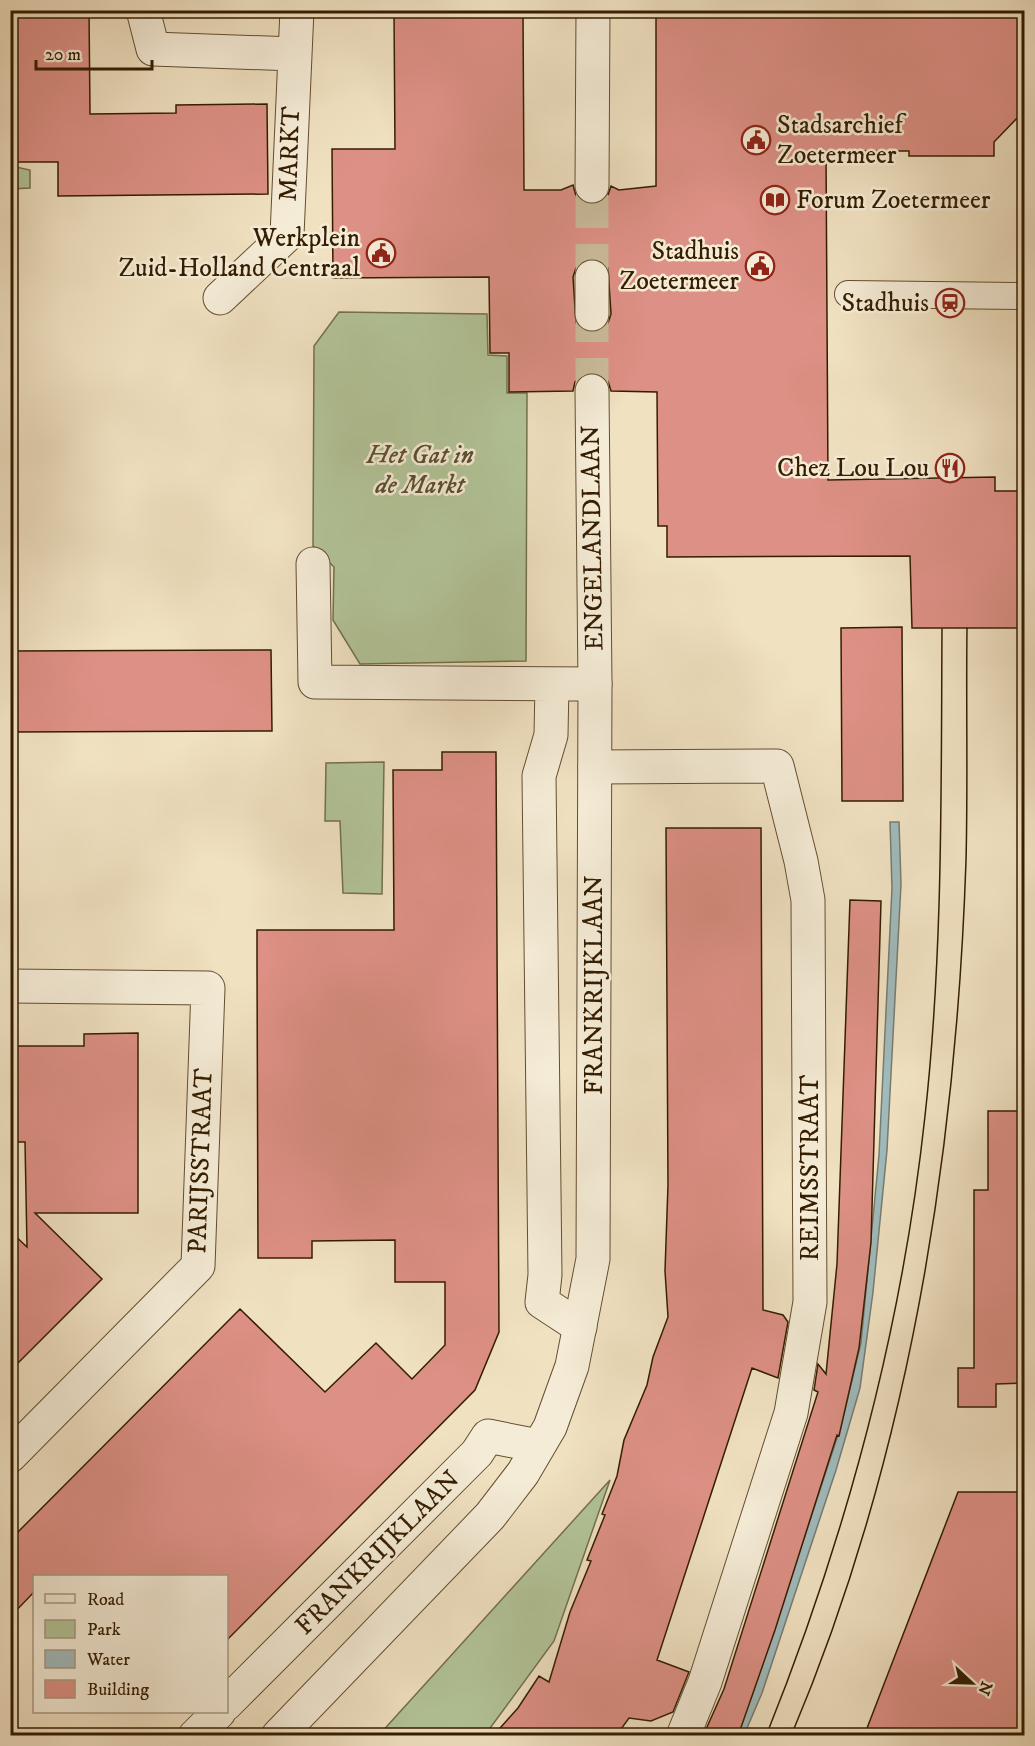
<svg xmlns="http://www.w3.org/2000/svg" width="1035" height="1746" font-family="'IM FELL DW Pica',serif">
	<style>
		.green { fill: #b2c498; stroke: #73704c; stroke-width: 1.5 }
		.water { fill: #a0bbbd; stroke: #757c71; stroke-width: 1.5 }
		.building { fill: #dd9085; stroke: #341d00; stroke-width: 1.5; fill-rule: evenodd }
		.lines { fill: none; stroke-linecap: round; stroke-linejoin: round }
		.tertiary-tunnel { stroke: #caba9a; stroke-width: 33; stroke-dasharray: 33 16; stroke-linecap: butt }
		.pedestrian-casing { stroke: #634e30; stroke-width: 28 }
		.minor-casing { stroke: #634e30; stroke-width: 35 }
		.tertiary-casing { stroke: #634e30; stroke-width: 35 }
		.pedestrian { stroke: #f5ecd7; stroke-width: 26 }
		.minor { stroke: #f5ecd7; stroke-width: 33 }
		.tertiary { stroke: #f5ecd7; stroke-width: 33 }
		.tram { stroke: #341d00; stroke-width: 1.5 }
		.labels { text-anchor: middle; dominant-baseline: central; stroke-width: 5; stroke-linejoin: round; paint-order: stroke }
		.poi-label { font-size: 26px; fill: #341d00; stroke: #f5ecd7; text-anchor: end }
		.street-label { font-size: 26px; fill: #341d00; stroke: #f5ecd7 }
		.park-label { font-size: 26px; font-style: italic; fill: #5a4f2e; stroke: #f5ecd7 }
	</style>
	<rect width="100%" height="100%" fill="#f0e1c1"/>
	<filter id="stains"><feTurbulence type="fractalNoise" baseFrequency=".00333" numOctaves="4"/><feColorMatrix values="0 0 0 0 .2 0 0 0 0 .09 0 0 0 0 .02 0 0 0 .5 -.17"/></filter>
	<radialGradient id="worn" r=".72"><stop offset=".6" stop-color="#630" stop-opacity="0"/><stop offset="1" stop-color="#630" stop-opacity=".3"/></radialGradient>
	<!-- green -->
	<path class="green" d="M11,166L30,170V188L11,189Z
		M339,312L487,314L488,355L507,356V393H527L526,661L360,664L333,620L334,567L313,546L314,346Z
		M384,762L382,894L343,893L340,821H325L326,763Z
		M610,1480L554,1641L485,1735H379Z"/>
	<!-- water -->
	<path class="water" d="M890,822H899L901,884L887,1150L873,1292L860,1388L836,1470L762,1693L744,1735L735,1736L752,1696L841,1426L861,1343L879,1155L892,888Z"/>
	<!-- building -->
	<path class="building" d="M10,10H89L90,114L176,113V105L267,104L268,194L58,196V162H10Z
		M394,10H523L524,190H561L573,185L576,196L582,202L591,205L602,202L608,195L611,186L619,190L656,186V10H1024V111L994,142V156H909V151H826L828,480L995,477V491H1024V628H912L910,556L667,557V526H658L657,392L611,391L608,381L602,375L592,372L582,375L575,382L573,391L509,392V353H490L489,277L333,278L332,149H395ZM593,258L602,261L608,268L611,314L608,323L602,330L591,333L582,330L576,323L573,277L576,268L582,261Z
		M902,627L903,801H842L841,628Z
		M271,650L272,731L10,732V651Z
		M442,752H496L499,1332L475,1390L226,1641V1576H34V1592L10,1617V1540L240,1309L325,1392L376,1343L412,1379L445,1345V1282H395V1240L312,1241V1258H258L257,961V930H394L393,770H442Z
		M666,828H761L763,1310L783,1315L788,1322L778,1378L752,1368L657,1660L689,1672L673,1712L651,1721L629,1718L616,1736H493L518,1708L539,1676L549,1682L570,1612L591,1561L587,1560L605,1515L602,1514L617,1476L624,1440L647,1385L653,1357L668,1317L665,1271L668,1185Z
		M850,900L881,901L871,1242L859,1348L839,1436L837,1435L775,1630L738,1736H703L724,1689L818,1392L814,1390L818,1364L826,1374L837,1264Z
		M138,1033V1213H35L102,1279L10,1371V1231L27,1247L25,1142H10V1046H84V1034Z
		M988,1111H1024V1383L996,1384V1407H958V1368H974V1190H988Z
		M958,1492H1024V1736H864Z"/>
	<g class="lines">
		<!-- tertiary-tunnel -->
		<path class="tertiary-tunnel" d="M592,277V186
			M592,391V314"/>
		<!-- pedestrian casing -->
		<g class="pedestrian-casing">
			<path id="pedestrian" d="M848,294L1024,296"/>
		</g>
		<!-- minor casing -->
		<g class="minor-casing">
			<path id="minor" d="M143,10L153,49L294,54
				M220,298L287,235L297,10
				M313,564L315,682L595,684
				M552,684L551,735L539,776L545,1275L542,1302L580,1327
				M595,767L777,766L801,861L808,900L810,1302L791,1413L705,1682L683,1736
				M10,986L208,988L198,1266L10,1456
				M226,1704L477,1453L488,1436L538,1446
				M195,1736L219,1712"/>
		</g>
		<!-- tertiary casing -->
		<g class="tertiary-casing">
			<path id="tertiary" d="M592,186L593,10
				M592,314V277
				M278,1736L490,1516L523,1473L550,1427L572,1366L593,1259L595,684L592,391"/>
		</g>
		<!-- pedestrian -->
		<use href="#pedestrian" class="pedestrian"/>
		<!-- minor -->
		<use href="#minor" class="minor"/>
		<!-- tertiary -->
		<use href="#tertiary" class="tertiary"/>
		<!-- tram -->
		<path class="tram" d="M766,1736C846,1537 902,1329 925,1116C943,954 941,791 942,629
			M791,1736C908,1460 956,1159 966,861C968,784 966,706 967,628"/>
	</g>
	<!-- icons -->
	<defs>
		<g id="civic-ring" transform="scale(1.5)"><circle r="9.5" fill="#f5ecd7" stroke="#8f2418" stroke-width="1.5"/><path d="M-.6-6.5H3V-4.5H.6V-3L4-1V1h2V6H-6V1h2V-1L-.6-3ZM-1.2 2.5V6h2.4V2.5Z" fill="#8f2418"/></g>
		<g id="library-ring" transform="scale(1.5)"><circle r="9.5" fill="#f5ecd7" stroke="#8f2418" stroke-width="1.5"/><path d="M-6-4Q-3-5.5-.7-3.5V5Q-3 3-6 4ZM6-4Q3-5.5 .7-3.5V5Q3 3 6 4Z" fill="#8f2418"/></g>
		<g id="station-ring" transform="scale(1.5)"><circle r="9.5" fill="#f5ecd7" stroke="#8f2418" stroke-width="1.5"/><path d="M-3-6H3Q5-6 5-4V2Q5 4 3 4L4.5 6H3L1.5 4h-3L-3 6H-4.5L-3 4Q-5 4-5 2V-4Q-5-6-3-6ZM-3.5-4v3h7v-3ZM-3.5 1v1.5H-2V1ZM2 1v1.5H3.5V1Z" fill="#8f2418"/></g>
		<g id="restaurant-ring" transform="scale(1.5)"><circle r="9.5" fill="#f5ecd7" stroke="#8f2418" stroke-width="1.5"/><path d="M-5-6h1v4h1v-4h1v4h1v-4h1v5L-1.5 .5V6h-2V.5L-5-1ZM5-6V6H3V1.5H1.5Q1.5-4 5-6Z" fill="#8f2418"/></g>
	</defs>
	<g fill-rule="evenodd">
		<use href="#civic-ring" x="756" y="140"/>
		<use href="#library-ring" x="775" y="200"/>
		<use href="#civic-ring" x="381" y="253"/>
		<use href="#civic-ring" x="760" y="266"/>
		<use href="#station-ring" x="950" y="303"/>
		<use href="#restaurant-ring" x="950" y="468"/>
	</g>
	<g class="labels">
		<!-- poi labels -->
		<g class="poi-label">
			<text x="777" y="125" text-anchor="start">Stadsarchief<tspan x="777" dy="30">Zoetermeer</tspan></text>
			<text x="796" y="200" text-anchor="start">Forum Zoetermeer</text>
			<text x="360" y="238">Werkplein<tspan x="360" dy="30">Zuid-Holland Centraal</tspan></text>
			<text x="739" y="251">Stadhuis<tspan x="739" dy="30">Zoetermeer</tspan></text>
			<text x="929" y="303">Stadhuis</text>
			<text x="929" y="468">Chez Lou Lou</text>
		</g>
		<!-- street labels -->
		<g class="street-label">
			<text transform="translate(290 154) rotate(-88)">MARKT</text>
			<text transform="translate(593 538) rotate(-91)">ENGELANDLAAN</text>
			<text transform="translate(594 985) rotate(-90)">FRANKRIJKLAAN</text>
			<text transform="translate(201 1161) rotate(-88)">PARIJSSTRAAT</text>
			<text transform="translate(810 1168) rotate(-90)">REIMSSTRAAT</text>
			<text transform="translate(378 1553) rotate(-45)">FRANKRIJKLAAN</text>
		</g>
		<!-- park labels -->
		<g class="park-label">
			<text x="420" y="455">Het Gat in<tspan x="420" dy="30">de Markt</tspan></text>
		</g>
	</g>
	<!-- margin -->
	<rect width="1035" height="1746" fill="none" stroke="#f0e1c1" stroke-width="36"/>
	<rect x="12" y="12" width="1011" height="1722" fill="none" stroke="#341d00" stroke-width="3"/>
	<rect x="18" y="18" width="999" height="1710" fill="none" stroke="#341d00" stroke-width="1.5"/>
	<!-- legend -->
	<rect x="33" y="1575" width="195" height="138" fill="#f5ecd7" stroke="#a89981" stroke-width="1.5"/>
	<rect x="45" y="1594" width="30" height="9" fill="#f5ecd7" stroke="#a89981" stroke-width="1.5"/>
	<text x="87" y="1605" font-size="18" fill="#341d00">Road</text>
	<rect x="45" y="1620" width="30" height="18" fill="#b2c498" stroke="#a89981" stroke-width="1.5"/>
	<text x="87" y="1635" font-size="18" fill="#341d00">Park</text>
	<rect x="45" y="1650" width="30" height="18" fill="#a0bbbd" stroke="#a89981" stroke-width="1.5"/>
	<text x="87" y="1665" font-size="18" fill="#341d00">Water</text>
	<rect x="45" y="1680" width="30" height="18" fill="#dd9085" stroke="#a89981" stroke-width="1.5"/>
	<text x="87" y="1695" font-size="18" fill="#341d00">Building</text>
	<!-- north arrow -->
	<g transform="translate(972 1683) rotate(112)" stroke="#f5ecd7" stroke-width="4.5" paint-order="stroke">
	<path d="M0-4.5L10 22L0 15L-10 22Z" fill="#341d00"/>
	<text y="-9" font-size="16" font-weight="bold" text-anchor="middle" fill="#341d00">N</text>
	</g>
	<!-- scale -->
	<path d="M36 60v9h116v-9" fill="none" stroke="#341d00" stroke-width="3"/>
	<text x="45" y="60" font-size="18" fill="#341d00" stroke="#f5ecd7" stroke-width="4.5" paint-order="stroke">20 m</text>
	<rect width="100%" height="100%" filter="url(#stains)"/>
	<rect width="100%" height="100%" fill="url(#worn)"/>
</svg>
